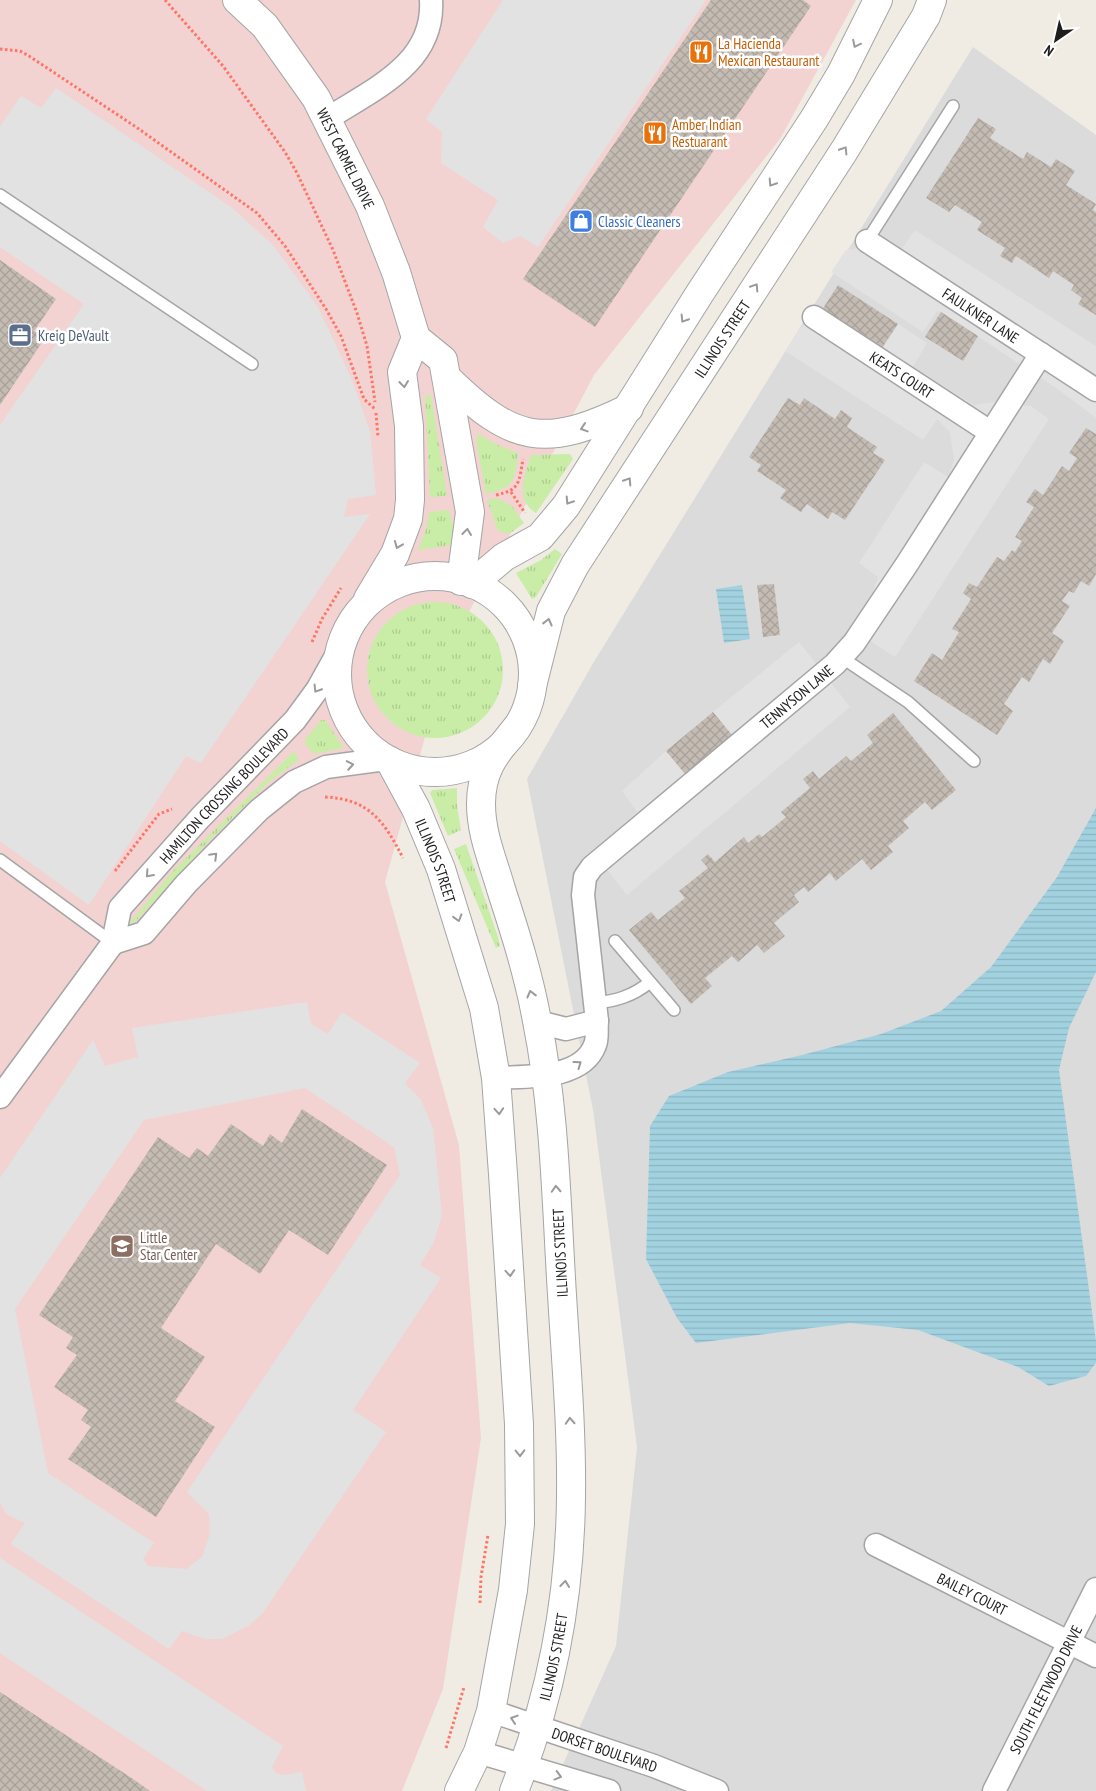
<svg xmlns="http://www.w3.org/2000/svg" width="1096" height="1791" font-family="'PT Sans Narrow',sans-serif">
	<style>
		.residential { fill: #dcdbdb }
		.commercial { fill: #f2d3d2 }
		.grass { fill: url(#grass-tufts) }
		.parking { fill: #e2e2e2; fill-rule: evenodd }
		.water { fill: url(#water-rules) }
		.building { fill: url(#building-cross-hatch) }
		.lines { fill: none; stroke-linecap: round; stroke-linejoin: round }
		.service-casing { stroke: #a5a5a5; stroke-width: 14 }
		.minor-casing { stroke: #a5a5a5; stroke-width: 25 }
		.tertiary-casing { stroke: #a5a5a5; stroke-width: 30 }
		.path { stroke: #ff7666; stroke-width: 3; stroke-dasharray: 2.5 2.5; stroke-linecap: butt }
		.service { stroke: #fff; stroke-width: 11 }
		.minor { stroke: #fff; stroke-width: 22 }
		.tertiary { stroke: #fff; stroke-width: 28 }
		.oneway { stroke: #9a9a9a }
		.labels { text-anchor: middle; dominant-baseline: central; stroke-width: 5; stroke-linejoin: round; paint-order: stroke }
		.food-label { font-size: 15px; fill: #c56008; stroke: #fff; text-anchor: start }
		.street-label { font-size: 15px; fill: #1e1e1e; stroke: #fff }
		.shop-label { font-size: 15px; fill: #366cbe; stroke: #fff; text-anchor: start }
		.service-label { font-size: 15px; fill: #4e5e75; stroke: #fff; text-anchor: start }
		.education-label { font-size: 15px; fill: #785e54; stroke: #fff; text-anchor: start }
	</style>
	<defs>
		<pattern id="grass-tufts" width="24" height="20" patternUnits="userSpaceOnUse" patternTransform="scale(1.25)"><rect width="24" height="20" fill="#c9eda7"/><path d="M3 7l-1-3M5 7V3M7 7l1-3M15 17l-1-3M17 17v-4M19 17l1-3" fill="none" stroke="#accb8f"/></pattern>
		<pattern id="water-rules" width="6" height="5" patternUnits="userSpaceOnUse" patternTransform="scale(1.25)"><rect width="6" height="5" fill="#a2d2e0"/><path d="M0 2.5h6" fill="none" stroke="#8bb4c0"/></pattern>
		<pattern id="building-cross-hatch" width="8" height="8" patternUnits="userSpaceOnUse" patternTransform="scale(1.25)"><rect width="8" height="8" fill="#c4bbb3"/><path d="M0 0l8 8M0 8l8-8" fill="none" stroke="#a8a09a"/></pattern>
	</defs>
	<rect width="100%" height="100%" fill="#f0ece4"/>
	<!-- residential -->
	<path class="residential" d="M973,47L1096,135V1791H551L616,1646L637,1447L593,1110L527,779L595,660Z"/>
	<!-- commercial -->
	<path class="commercial" d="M0,0H856L780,139L594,375L449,650L385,882L459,1145L481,1438L443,1689L402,1791H0Z"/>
	<!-- grass -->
	<path class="grass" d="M431,395L447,496L430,497L425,396Z
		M477,433L498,445L518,453C515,481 515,487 486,494L477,447Z
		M570,454L573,459L536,513C514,500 525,475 531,455Z
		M497,498L512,506L524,523L509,534L498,531L487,500Z
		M449,510L457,540L453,545L418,550L426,529L429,512Z
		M555,549L562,554L536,597L532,599L516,573L541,560Z
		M367 670a68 68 0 1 1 136 0a68 68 0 1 1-136 0Z
		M321,720H325L344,748L313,754L304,741Z
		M294,751L299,760L270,781L207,843L134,923H129L173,871Z
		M457,788V806L461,830L448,836L430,793L432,790Z
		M466,844L498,937L500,946L496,948L454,849Z"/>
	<!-- parking -->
	<path class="parking" d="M503,0H706L538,247L520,236L503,243L483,227L498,200L441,163L442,132L426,119Z
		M56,88L231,207L272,244L318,307L352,380L370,431L376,495L348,499L344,517L370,514L201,763L186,756L89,905L0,841V425L84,304L0,247V126L21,96L41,108Z
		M915,230L1096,346V418L1056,388L941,312L937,311L923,332L831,272L846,250L889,244L901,250Z
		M822,310L882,348L898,324L927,343L913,367L974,405L994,402L1031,406L1049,419L895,657L850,628L872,594L878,577L859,563L924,462L948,477L954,460L950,432L937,419L923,440L785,351L798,331Z
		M799,642L850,707L627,895L592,851L637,812L622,791L666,751L686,774L732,736L713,712Z
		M307,1002L311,1024L328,1034L342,1012L420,1063L405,1083L421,1100L433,1128L442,1215L434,1242L420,1265L441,1278L353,1410L386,1432L262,1614L248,1626L222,1639H205L182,1631L169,1649L11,1544L25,1523L6,1514L0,1502V1178L93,1040L105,1066L138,1057L132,1028ZM305,1088L394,1147L400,1175L187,1492L209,1514L210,1534L202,1557L186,1569L148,1566L143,1559L154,1543L48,1473L15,1309L144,1120Z
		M0,1558L283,1746L272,1767L276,1773L283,1775L302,1772L306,1791H207L0,1653Z"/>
	<!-- water -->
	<path class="water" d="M742,585L750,639L724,643L716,589Z
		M1096,808V972L1069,1028L1059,1070L1096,1341V1363L1086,1376L1049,1386L1018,1367L918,1330L850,1323L696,1343L677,1318L646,1259L650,1126L669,1096L728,1072L802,1055L881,1034L941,1011L991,967L1057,877Z"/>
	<!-- building -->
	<path class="building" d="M711,0H803L811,6L595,327L523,279Z
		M978,118L996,129L990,138L1023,159L1027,152L1051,167L1056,159L1075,171L1066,185L1096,204L1093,210L1096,212V315L1078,304L1082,298L1071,290L1074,285L1053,271L1049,278L1016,256L1012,263L1000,256L1005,248L977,230L982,222L955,205L949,212L926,198Z
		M0,260L56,299L34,331L45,338L0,405Z
		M838,285L898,324L882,348L822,310Z
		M941,312L978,336L963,361L925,337Z
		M788,398L800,405L804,398L835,419L841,410L852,418L847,427L877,447L873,453L885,460L845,520L832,512L828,519L807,504L801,512L780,498L786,490L757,471L761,465L749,457Z
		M1086,428L1096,434V574L1089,586L1081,581L1074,593L1069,591L1062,601L1070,606L1052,633L1064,641L1050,664L1043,659L1029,682L1022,677L1004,704L1013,711L997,735L914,681L932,653L942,660L959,632L952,629L971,599L963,593L969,583L977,587L997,557L1004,561L1012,550L1015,552L1022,541L1015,537L1034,507L1026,502L1035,489L1043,495L1062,466L1069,471L1077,458L1069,453Z
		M774,584L780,635L763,637L757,585Z
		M713,712L732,735L685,774L666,751Z
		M893,713L956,790L932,810L925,802L903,821L909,828L888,846L893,852L871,870L862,859L836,881L830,873L808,892L804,887L794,895L799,902L774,923L785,936L764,953L757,945L738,962L732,956L705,978L712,986L691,1004L629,930L651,912L658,920L685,898L679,891L708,868L701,860L708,854L715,862L744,837L748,843L759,834L762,837L786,817L781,812L810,788L803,779L813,771L819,779L846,756L851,761L873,743L867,735Z
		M302,1109L387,1165L328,1255L289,1230L260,1274L216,1244L161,1328L205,1357L175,1401L215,1427L156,1517L68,1459L91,1427L81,1420L88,1410L54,1387L77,1355L66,1348L73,1337L39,1315L158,1137L189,1158L197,1148L208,1156L231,1124L263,1146L270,1134L282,1143Z
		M0,1692L133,1779L150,1791H0Z"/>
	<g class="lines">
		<!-- service casing -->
		<g class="service-casing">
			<path id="service" d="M0,195L252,364
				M867,241L953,106
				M841,657L908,702L974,761
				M0,860L113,943
				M615,941L674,1010
				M595,1003C616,1001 633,996 650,982"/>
		</g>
		<!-- minor casing -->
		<g class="minor-casing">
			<g id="minor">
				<path d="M327,119C373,89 435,64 431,0"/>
				<path id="s1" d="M867,241L1096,390"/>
				<path id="s2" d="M814,317L990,432"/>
				<path d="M113,943L144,933L186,884L259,810L294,782L326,767L386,759"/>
				<path d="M538,1022L566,1029L597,1021"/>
				<path id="s3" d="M496,1078C527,1076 582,1080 595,1045C598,1038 596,1029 597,1021L583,895L585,877L592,867L835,664L854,643L907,564L1041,354"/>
				<path id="s4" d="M0,1097L113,943L120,908L200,818L295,720L317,690L341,647"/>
				<path id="s5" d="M876,1545L1096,1656"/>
				<path id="s6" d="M491,1711L654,1766L717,1791"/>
				<path d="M478,1752L609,1791"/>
				<path id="s7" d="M994,1791L1096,1589"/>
			</g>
		</g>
		<!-- tertiary casing -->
		<g class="tertiary-casing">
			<g id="tertiary">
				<path id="s8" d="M237,0L265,26L316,98L370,206L396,272L416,338L443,360L470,512L461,581"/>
				<path d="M447,378C513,443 545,449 629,408"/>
				<circle cx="435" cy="674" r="98"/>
				<path d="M472,584L504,557L540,537L566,506L700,293L814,119L841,74L878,0"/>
				<path d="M368,599L395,554L408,519L410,500L409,426L402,372L416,338"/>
				<path id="s9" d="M532,686L551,611L575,565L844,151L926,16L932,0"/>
				<path id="s10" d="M390,761L416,809L441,869L484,1008L496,1078L503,1174L519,1424L520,1524L513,1590L491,1711L478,1752L459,1791"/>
				<path id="s11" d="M514,1791C551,1698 570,1597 571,1497C572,1424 565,1350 561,1278C556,1192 554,1105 537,1021C529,976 515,932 501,889C493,861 481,834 481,804C481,769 496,753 517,727"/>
			</g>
		</g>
		<!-- path -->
		<path class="path" d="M165,0L223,66L285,152L297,173L333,250L357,313L367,346L375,402
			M0,49L20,51L29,56L136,127L257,213L285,246L326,309L341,336L364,399L376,410
			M376,413L378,437
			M511,492L525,513
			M496,495C521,490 519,481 523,459
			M312,642L322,619L341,588
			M325,797C369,799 384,821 403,858
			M115,871L159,814L172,809
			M480,1603L481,1577L488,1535
			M446,1748L464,1687"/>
		<!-- service -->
		<use href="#service" class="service"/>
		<!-- minor -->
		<use href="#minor" class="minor"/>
		<!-- tertiary -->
		<use href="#tertiary" class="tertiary"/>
	</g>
	<!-- one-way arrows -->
	<defs><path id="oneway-chevron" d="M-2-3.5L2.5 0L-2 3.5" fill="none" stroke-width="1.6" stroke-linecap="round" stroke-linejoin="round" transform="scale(1.25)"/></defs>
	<g class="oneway">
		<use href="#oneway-chevron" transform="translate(856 44) rotate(116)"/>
		<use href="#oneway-chevron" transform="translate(844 150) rotate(-58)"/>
		<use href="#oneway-chevron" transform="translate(772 183) rotate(123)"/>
		<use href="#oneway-chevron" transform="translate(755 287) rotate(-57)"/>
		<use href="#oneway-chevron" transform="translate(684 319) rotate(122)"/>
		<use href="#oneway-chevron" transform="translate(404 384) rotate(83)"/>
		<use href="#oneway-chevron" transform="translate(584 428) rotate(162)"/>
		<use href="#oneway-chevron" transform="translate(628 481) rotate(-57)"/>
		<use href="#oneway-chevron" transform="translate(569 501) rotate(123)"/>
		<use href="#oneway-chevron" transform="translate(467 532) rotate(-83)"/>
		<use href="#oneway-chevron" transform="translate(398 545) rotate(112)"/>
		<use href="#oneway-chevron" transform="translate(548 622) rotate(-76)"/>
		<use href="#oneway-chevron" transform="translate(317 689) rotate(122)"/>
		<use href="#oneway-chevron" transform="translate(350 765) rotate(-10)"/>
		<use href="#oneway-chevron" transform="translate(214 856) rotate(-45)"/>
		<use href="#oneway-chevron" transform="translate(149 874) rotate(132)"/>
		<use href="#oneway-chevron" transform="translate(458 918) rotate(73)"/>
		<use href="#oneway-chevron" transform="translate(531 994) rotate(-104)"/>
		<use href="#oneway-chevron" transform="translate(578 1064) rotate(-36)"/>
		<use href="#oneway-chevron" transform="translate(499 1111) rotate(86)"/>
		<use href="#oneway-chevron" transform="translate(556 1189) rotate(-93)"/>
		<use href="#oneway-chevron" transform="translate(510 1273) rotate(86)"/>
		<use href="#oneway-chevron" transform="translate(570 1421) rotate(-93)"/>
		<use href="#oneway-chevron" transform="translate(520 1453) rotate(89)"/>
		<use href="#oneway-chevron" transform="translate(565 1584) rotate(-84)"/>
		<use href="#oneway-chevron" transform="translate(514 1719) rotate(-162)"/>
		<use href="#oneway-chevron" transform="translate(558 1776) rotate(15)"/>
	</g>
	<!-- icons -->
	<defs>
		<g id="restaurant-square" transform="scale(1.25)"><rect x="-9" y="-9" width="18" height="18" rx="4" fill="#e8710a" stroke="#fff"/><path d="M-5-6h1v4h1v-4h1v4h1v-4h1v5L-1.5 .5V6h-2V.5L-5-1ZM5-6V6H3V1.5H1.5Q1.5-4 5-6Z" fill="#fff"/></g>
		<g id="shop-square" transform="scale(1.25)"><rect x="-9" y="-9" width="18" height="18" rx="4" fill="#3f7fe0" stroke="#fff"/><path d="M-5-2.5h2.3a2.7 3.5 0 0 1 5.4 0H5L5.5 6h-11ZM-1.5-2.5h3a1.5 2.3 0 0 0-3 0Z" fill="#fff"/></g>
		<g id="office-square" transform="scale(1.25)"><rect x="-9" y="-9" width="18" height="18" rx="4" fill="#5c6f8a" stroke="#fff"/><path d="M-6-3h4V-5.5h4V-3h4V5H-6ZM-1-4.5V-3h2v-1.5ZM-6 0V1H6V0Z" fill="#fff"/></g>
		<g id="school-square" transform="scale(1.25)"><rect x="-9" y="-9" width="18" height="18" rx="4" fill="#8d6e63" stroke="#fff"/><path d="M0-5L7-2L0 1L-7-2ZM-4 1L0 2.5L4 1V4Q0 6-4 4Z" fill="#fff"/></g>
	</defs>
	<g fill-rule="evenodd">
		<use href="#restaurant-square" x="701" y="52"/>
		<use href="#restaurant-square" x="655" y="133"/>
		<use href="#shop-square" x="581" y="221"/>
		<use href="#office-square" x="20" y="335"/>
		<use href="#school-square" x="122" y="1246"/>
	</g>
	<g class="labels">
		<!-- food labels -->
		<g class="food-label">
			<text x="718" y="43">La Hacienda<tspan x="718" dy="17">Mexican Restaurant</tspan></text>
			<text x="672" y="124">Amber Indian<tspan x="672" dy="17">Restuarant</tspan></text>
		</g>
		<!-- street labels -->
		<g class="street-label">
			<text stroke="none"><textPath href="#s8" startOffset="194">WEST CARMEL DRIVE</textPath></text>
			<text stroke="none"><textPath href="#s1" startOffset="136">FAULKNER LANE</textPath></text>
			<text stroke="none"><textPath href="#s9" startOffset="399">ILLINOIS STREET</textPath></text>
			<text stroke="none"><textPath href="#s2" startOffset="105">KEATS COURT</textPath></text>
			<text stroke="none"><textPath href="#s3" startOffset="558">TENNYSON LANE</textPath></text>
			<text stroke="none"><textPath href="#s4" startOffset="380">HAMILTON CROSSING BOULEVARD</textPath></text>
			<text stroke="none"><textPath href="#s10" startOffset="110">ILLINOIS STREET</textPath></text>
			<text transform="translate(560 1253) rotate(-93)">ILLINOIS STREET</text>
			<text stroke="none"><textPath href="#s5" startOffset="108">BAILEY COURT</textPath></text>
			<text stroke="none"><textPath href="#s11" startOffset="140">ILLINOIS STREET</textPath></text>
			<text stroke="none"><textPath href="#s7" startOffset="114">SOUTH FLEETWOOD DRIVE</textPath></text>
			<text stroke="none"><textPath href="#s6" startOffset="120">DORSET BOULEVARD</textPath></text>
		</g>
		<!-- shop labels -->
		<g class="shop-label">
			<text x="598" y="221">Classic Cleaners</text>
		</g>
		<!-- service labels -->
		<g class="service-label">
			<text x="38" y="335">Kreig DeVault</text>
		</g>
		<!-- education labels -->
		<g class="education-label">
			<text x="140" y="1237">Little<tspan x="140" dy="17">Star Center</tspan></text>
		</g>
	</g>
	<!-- north arrow -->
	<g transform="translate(1056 40) rotate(214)" stroke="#ffffff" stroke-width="4" paint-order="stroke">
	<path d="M0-4L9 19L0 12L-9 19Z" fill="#1e1e1e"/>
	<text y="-8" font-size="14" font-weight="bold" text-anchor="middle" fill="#1e1e1e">N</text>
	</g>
</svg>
